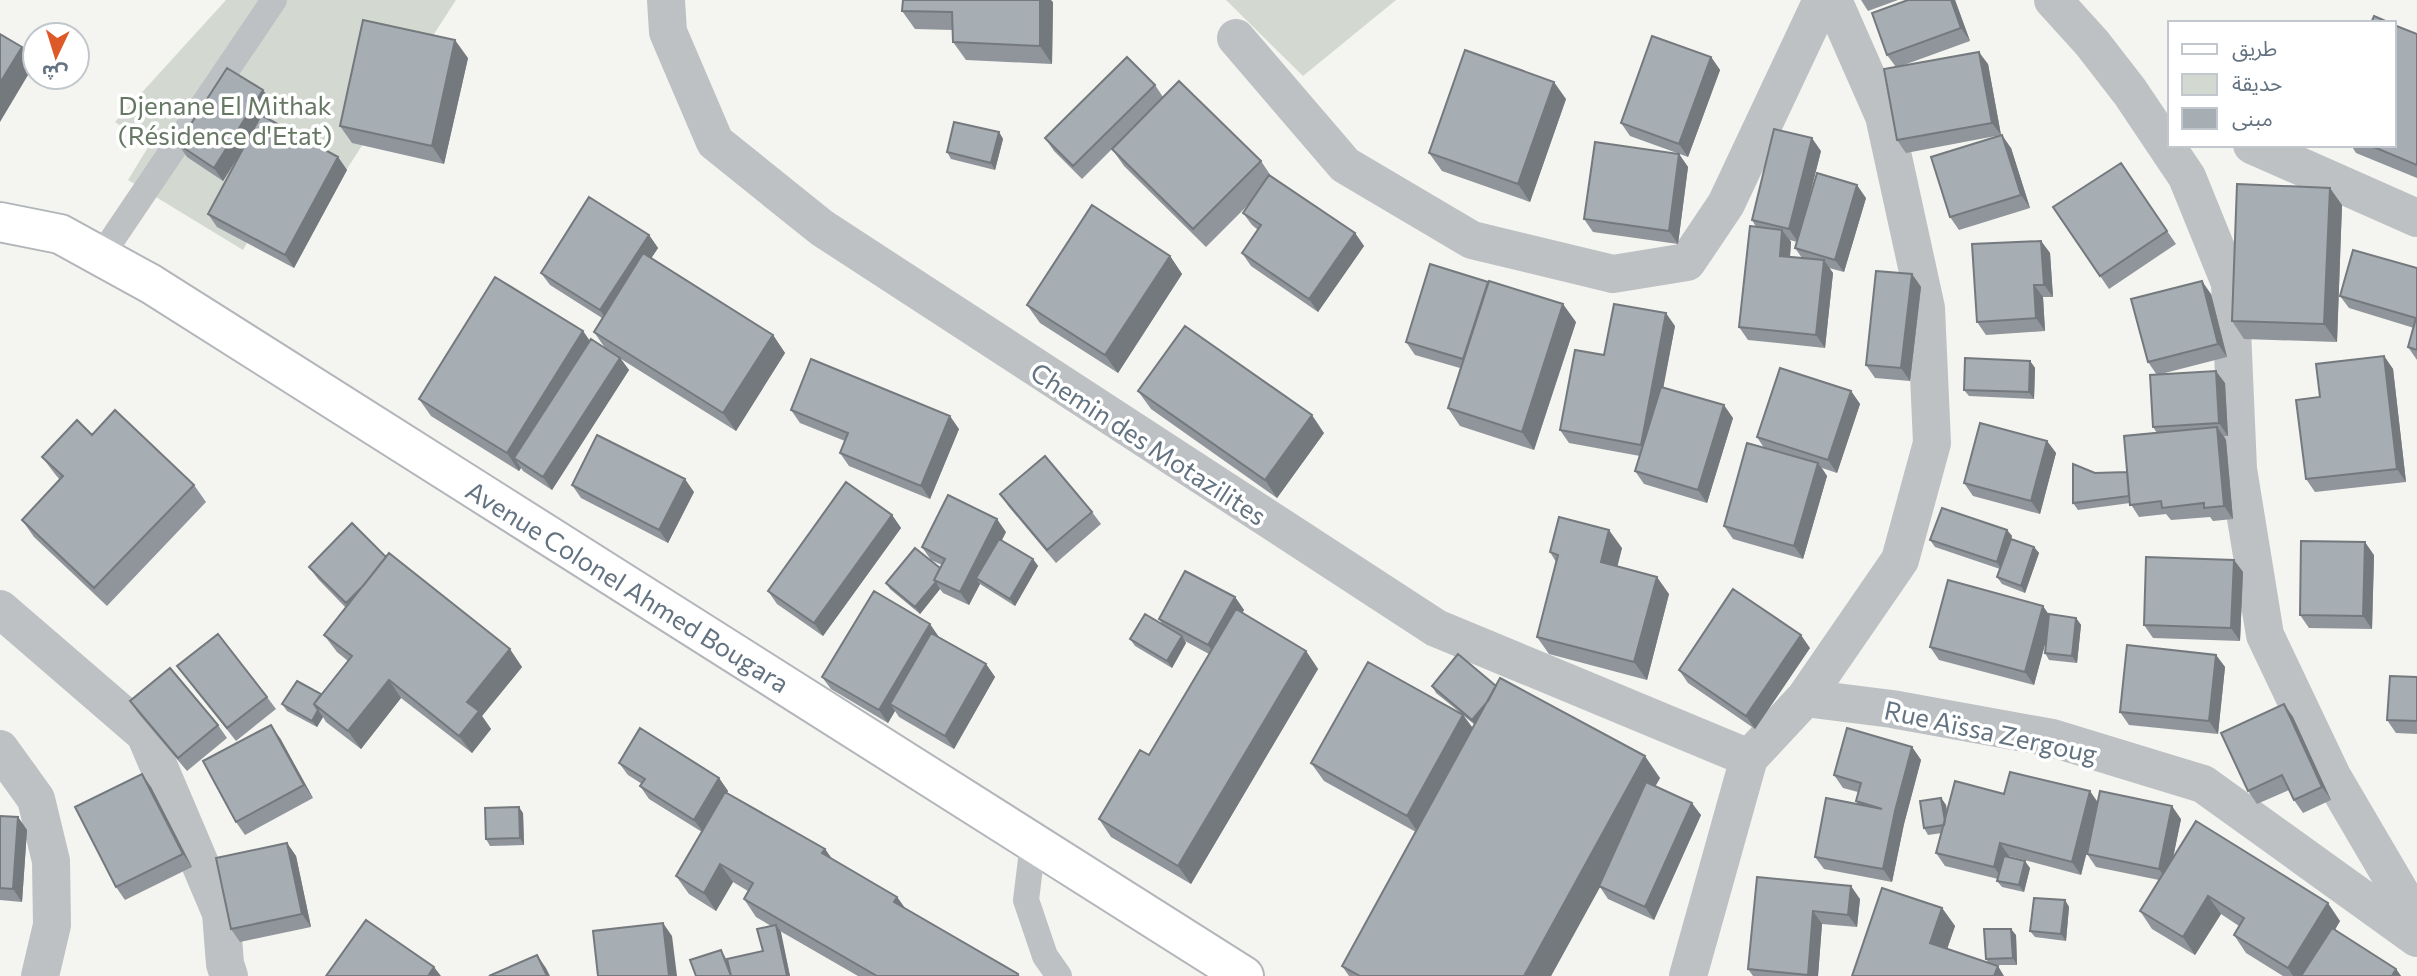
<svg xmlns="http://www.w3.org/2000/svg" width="2417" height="976" font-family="Commissioner,'Noto Sans Arabic',sans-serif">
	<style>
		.green { fill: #d3d9d0 }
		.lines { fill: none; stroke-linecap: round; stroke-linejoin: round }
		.primary-casing { stroke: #b2b6ba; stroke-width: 42 }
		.lane { stroke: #bdc1c4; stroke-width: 26 }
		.street { stroke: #bdc1c4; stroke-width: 38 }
		.primary { stroke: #fff; stroke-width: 38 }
		.wall { fill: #8f959a; fill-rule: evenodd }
		.shaded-wall { fill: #74797d }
		.building { fill: #a6adb3; stroke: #74797d; stroke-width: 2 }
		.labels { text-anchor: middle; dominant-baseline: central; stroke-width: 7; stroke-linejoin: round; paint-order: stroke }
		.park-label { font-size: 26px; fill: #667863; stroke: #fff }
		.street-label { font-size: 26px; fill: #647381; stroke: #fff }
	</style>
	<rect width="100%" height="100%" fill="#f4f4f0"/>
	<!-- green -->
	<path class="green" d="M226,0H456L343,175L302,144L243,250L128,180L150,144L115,122Z
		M1226,0H1396L1303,76Z"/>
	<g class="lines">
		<!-- primary casing -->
		<g class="primary-casing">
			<path id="primary" d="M0,222L60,234L151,284L1244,976"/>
		</g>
		<!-- lane -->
		<path class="lane" d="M101,256L274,0
			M1033,843L1026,900L1045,956L1059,976"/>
		<!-- street -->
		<path class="street" d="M666,0L668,32L715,142L822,228L1436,628L1749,758
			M2053,0L2092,43L2130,92L2187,177L2230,283L2238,469L2265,635L2332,776L2417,921
			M1236,38L1345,165L1472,240L1613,274L1687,262L1726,204L1822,0
			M2252,145L2417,218
			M0,609L145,734L221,913L225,964L229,976
			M1805,698L1892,709L2052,738L2203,784L2417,938
			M0,749L36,799L51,861L52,925L40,976
			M1688,976L1749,758L1805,698L1900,560L1932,443L1926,308L1884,116L1833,0"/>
		<!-- primary -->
		<use href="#primary" class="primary"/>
	</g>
	<!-- wall -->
	<path class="wall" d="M1861,0H1898L1868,11Z
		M1908,0H1955L1970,41L1901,66L1988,64L2001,135L1906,153L1897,140L1896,67L1887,55Z
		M1053,2L1052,64L966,60L953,42V30L915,29L902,11Z
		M2417,34V178L2356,153L2351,145H2394Z
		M1711,57L1720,70L1688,157L1630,136L1621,123Z
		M468,58L444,164L352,143L340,126Z
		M1155,85L1163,97L1261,161L1271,176L1355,233L1364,246L1318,312L1251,266L1242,253L1258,230L1252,225L1243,213L1250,203L1206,247L1124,166L1112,149L1082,179L1054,151L1045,138Z
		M263,90L272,103L263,117L338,157L347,170L294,268L217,227L208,214L240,153L223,181L187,157L178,144Z
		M1566,99L1530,202L1442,171L1429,153Z
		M999,132L1003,139L995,170L951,159L947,152Z
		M2011,148L2030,208L1959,230L1950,217Z
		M1821,151L1806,209L1866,198L1844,272L1829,268L1833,273L1825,348L1748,340L1739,327L1756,227L1752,220ZM1790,240L1797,242L1795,248L1802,258L1790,257L1791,242Z
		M1679,154L1688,167L1678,244L1593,232L1584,219Z
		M2121,163L2176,244L2109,289L2053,207Z
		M2342,205L2337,342L2244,339L2232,321Z
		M649,235L658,248L651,258L773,335L785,353L736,431L621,359L629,370L552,490L523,471L521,468L519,471L431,416L419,399L583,331L590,341L605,348L594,332L602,318L550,285L541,273Z
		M2041,241L2050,253L2053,297H2043L2045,331L1986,335L1977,322Z
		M1170,256L1182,274L1118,373L1040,323L1027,305Z
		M2417,268V360L2408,347L2414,328L2349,308L2340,296Z
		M1912,274L1921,287L1910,381L1875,378L1866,365Z
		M2211,294L2227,357L2157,375L2148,362Z
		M1576,322L1534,450L1460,426L1448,408L1460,368L1415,355L1406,342Z
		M1675,326L1663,387L1733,418L1707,503L1644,484L1635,471L1640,456L1569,443L1560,430L1604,355Z
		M2384,356L2393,369L2406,482L2315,492L2306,479L2320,397Z
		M2030,361L2035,368L2034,399L1969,396L1964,390Z
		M2225,383L2228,436H2224L2226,440L2233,519L2213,521L2210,517L2171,520L2166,514L2139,517L2130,503L2078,510L2073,503L2095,473H2127L2157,433L2153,427Z
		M1138,391L1324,433L1277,498L1151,409Z
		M1851,391L1860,404L1837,473L1822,468L1827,476L1803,559L1733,539L1724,526L1764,448L1757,437Z
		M791,410L959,429L930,499L849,466L840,453L845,441L800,423Z
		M92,435L194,485L206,502L107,606L34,537L22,520L60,480L55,474L42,457Z
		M2047,441L2056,453L2040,514L1973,496L1964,483Z
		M572,485L694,492L668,543L581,498Z
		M1000,494L1092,512L1101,524L1056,563L1009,507Z
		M892,515L901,528L823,636L777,604L768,591Z
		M2007,530L2012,536L2011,539L2034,547L2039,553L2025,593L2002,584L1997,577L2000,569L1935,547L1930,540Z
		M1006,532L1001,541L1033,559L1038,566L1015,606L980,584L969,605L943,593L940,589L920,614L890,589L886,583L940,568L942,565L931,560L922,547Z
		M1622,548L1617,566L1669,594L1647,680L1549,654L1537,637L1556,562L1550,552Z
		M2374,555L2372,629L2309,628L2300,615Z
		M386,557L522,667L482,716L491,729L472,753L401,698L361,749L326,722L323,717L317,727L287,711L282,704L321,694L348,661L337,652L324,635L346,608L318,579L309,567Z
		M2234,560L2243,572L2240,641L2153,638L2144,625Z
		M1235,597L1244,610L1242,613L1306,651L1318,669L1191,884L1111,837L1099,819L1149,755L1209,654L1185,641L1186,643L1172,668L1135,646L1130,639L1163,625L1159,619Z
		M2049,614L2076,618L2081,625L2077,663L2049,660L2045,653L2046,639L2034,685L1939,660L1930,647Z
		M939,637L986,664L995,677L954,749L899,717L895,711L888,723L831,689L822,677Z
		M1810,648L1755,729L1688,683L1679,670Z
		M2216,655L2225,667L2218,734L2129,725L2120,712Z
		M177,666L267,697L276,709L236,741Z
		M2417,677V734L2396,733L2387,720Z
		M1432,686H1496L1660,778L1655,786L1701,815L1654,920L1608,899L1600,887L1551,976H1349L1342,966L1416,832L1324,781L1311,763L1462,714L1436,693ZM1464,716L1475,725L1473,728Z
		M130,701L218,725L227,738L187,771L138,713Z
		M2284,704L2293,717L2331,800L2303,813L2294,800L2289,790L2257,804L2248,791Z
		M280,738L313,798L245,835L236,822Z
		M1912,747L1921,760L1904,824L1892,882L1824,869L1815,857L1858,805L1856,801L1858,792L1843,788L1834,775Z
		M619,763L719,778L728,791L727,793L825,849L832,859L897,897L905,908L1018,974L1020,976H858L780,931L790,976H696L721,950L727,960L763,951L771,926L756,917L744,899L748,891L733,882L716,911L689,894L676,876L702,832L649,799L640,786L642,784L628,775Z
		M151,787L192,867L125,900L116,887Z
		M2004,794L2097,802L2181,819L2173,858L2340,921L2335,930L2396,969L2401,976H2283L2246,953L2234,935L2239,926L2221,914L2195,955L2152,929L2140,911L2159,880L2096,867L2087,854L2090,839L2081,875L2009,856L2030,868L2024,892L2002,887L1997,881L1998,879L1945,866L1936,853L1942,833L1928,835L1924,828L1941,798L1946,805L1947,812Z
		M523,813L524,845L490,846L486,839Z
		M0,816L18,817L27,830L22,902L0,900Z
		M287,843L296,856L311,927L240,942L231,929Z
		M1757,877L1860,899L1857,927L1822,924L1818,976H1753L1748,969Z
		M2065,900L2069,907L2066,941L2035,937L2030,931Z
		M1942,908L1955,926L1947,949L1989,964L1986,959L2016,935L2017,965H1994L1852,976Z"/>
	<!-- shaded-wall -->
	<path class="shaded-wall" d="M1040,0H1051L1053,2L1052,64L1040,46Z
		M1951,0H1955L1970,41L1961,28Z
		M455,40L468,58L444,164L432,146Z
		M22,47L34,65L0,122V83Z
		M1979,52L1988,64L2001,135L1992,123Z
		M1711,57L1720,70L1688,157L1679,144Z
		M1554,82L1566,99L1530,202L1518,184Z
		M263,90L272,103L223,181L214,168Z
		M999,132L1003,139L995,170L991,163Z
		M2002,135L2011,148L2030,208L2021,195Z
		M1812,138L1821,151L1798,242L1789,229Z
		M1679,154L1688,167L1678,244L1669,231Z
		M338,157L347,170L294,268L285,255Z
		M1857,185L1866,198L1844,272L1835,260Z
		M2330,188L2342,205L2337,342L2324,324Z
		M1782,230L1791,242L1789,269L1780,256Z
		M1355,233L1364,246L1318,312L1309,299Z
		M649,235L658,248L609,323L600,310Z
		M2041,241L2050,253L2053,297L2044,285Z
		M1170,256L1182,274L1118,373L1105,355Z
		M1824,260L1833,273L1825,348L1816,335Z
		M1912,274L1921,287L1910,381L1901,368Z
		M2202,281L2211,294L2227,357L2218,344Z
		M2034,285L2043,297L2045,331L2036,318Z
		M1563,304L1576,322L1534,450L1522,432Z
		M1666,313L1675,326L1650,458L1641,445Z
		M583,331L595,349L514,458L521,468L519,471L507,453Z
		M773,335L785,353L736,431L723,413Z
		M2384,356L2393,369L2406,482L2397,469Z
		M620,358L629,370L552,490L543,477Z
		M2030,361L2035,368L2034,399L2029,392Z
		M2216,371L2225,383L2228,436L2219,423Z
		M1851,391L1860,404L1837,473L1828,460Z
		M1724,405L1733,418L1707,503L1698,490Z
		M1312,415L1324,433L1277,498L1265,480Z
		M950,416L959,429L930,499L921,486Z
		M2217,427L2226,440L2233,519L2224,506Z
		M2047,441L2056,453L2040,514L2031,501Z
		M1818,463L1827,476L1803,559L1794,546Z
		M685,479L694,492L668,543L659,530Z
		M892,515L901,528L823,636L814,623Z
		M997,519L1006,532L981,582L976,578L980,584L969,605L960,592Z
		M1609,530L1622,548L1614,580L1601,562Z
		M2007,530L2012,536L2001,569L1997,562Z
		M2365,542L2374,555L2372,629L2363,616Z
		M2034,547L2039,553L2025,593L2021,586Z
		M1033,559L1038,566L1015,606L1010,599Z
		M2234,560L2243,572L2240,641L2231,628Z
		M1657,577L1669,594L1647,680L1634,662Z
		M936,582L940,589L920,614L915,607Z
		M1235,597L1244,610L1217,658L1208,645Z
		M2043,606L2052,619L2034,685L2025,672Z
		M2076,618L2081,625L2077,663L2072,656Z
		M930,624L939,637L890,704L895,711L888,723L879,710Z
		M1801,635L1810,648L1755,729L1746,716Z
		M1182,636L1186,643L1172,668L1167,661Z
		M510,649L522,667L482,716L491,729L472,753L459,736L467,702Z
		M1306,651L1318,669L1191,884L1178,866Z
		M2216,655L2225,667L2218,734L2209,721Z
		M986,664L995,677L954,749L945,736Z
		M389,680L401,698L361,749L348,731Z
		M1499,688L1476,727L1472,720Z
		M2284,704L2293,717L2331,800L2322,787Z
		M318,710L323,717L317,727L312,721Z
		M1463,715L1476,733L1419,834L1407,816Z
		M271,725L280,738L313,798L304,785Z
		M1912,747L1921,760L1904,824L1892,882L1883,869L1895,811Z
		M1645,756L1660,778L1551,976H1524Z
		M142,774L151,787L192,867L183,854Z
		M719,778L728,791L703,832L694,820Z
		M2090,791L2099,804L2081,875L2072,862Z
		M1941,798L1946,805L1950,831L1945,824Z
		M1692,803L1701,815L1654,920L1645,907Z
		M2172,806L2181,819L2168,882L2159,869Z
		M519,807L523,813L524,845L520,838Z
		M18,817L27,830L22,902L13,889Z
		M287,843L296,856L311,927L302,914Z
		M2000,843L2009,856L2003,880L1994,867Z
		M825,849L837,866L822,853Z
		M2025,861L2030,868L2024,892L2019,885Z
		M720,864L733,882L716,911L704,893Z
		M1851,886L1860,899L1857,927L1848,915Z
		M2208,896L2221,914L2195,955L2183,937Z
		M897,897L909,914L894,902Z
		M2065,900L2069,907L2066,941L2061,934Z
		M2328,903L2340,921L2306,976H2293L2288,968Z
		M1942,908L1955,926L1943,961L1930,943Z
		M1813,911L1822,924L1818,976H1809L1808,975Z
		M663,923L672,936L677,976H669Z
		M776,925L781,932L790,976H787Z
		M2011,929L2016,935L2017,965L2013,958Z
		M537,955L546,968L550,976H547Z
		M1998,966L2004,976H1994Z
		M434,967L441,976H428Z
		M2396,969L2401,976H2392Z"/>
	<!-- building -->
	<path class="building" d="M903,0H1040V46L953,42L952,12L902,11Z
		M1908,0H1951L1961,28L1887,55L1872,13Z
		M2374,16L2390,23H2371Z
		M363,20L455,40L432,146L340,126Z
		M2394,25L2417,34V165L2369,145H2394Z
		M0,34L22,47L0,83Z
		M1652,36L1711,57L1679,144L1621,123Z
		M1465,50L1554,82L1518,184L1429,153Z
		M1979,52L1992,123L1897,140L1884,69Z
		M1127,57L1155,85L1073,166L1045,138Z
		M227,68L263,90L214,168L178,144Z
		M1179,81L1261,161L1193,229L1112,149Z
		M261,115L338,157L285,255L208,214Z
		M954,122L999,132L991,163L947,152Z
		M1774,129L1812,138L1789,229L1752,220Z
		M2002,135L2021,195L1950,217L1931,157Z
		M1595,142L1679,154L1669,231L1584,219Z
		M2121,163L2167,231L2100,276L2053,207Z
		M1817,173L1857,185L1835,260L1795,248Z
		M1269,175L1355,233L1309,299L1242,253L1261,225L1243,213Z
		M2237,184L2330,188L2324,324L2232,321Z
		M589,197L649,235L600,310L541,273Z
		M1092,205L1170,256L1105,355L1027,305Z
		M1750,226L1782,230L1780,256L1824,260L1816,335L1739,327Z
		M2041,241L2044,285H2034L2036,318L1977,322L1972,244Z
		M2353,250L2417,268V350L2408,347L2416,318L2340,296Z
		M643,253L773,335L723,413L594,332Z
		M1430,264L1488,282L1463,359L1406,342Z
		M1876,271L1912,274L1901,368L1866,365Z
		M495,277L583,331L507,453L419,399Z
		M1489,281L1563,304L1522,432L1448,408Z
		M2202,281L2218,344L2148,362L2131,299Z
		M1614,304L1666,313L1641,445L1560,430L1575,350L1604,355Z
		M1185,326L1312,415L1265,480L1138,391Z
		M591,339L620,358L543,477L514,458Z
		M2384,356L2397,469L2306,479L2296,400L2320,397L2316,364Z
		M1965,358L2030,361L2029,392L1964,390Z
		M811,359L950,416L921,486L840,453L848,433L791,410Z
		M1780,368L1851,391L1828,460L1757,437Z
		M2216,371L2219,423L2153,427L2150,375Z
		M1661,387L1724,405L1698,490L1635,471Z
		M115,410L194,485L94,588L22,520L63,476L42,457L77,420L92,435Z
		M1980,423L2047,441L2031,501L1964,483Z
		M2217,427L2224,506L2204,508V503L2162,508L2161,501L2130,505L2124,436Z
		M597,435L685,479L659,530L572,485Z
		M1747,443L1818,463L1794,546L1724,526Z
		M1045,456L1092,512L1047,550L1000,494Z
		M2073,464L2095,473L2127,472L2129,496L2073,503Z
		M846,482L892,515L814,623L768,591Z
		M948,495L997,519L960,592L934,580L945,559L922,547Z
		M1942,508L2007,530L1997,562L1930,540Z
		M1559,517L1609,530L1601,562L1657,577L1634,662L1537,637L1558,555L1550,552Z
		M352,523L386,557L363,586L346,603L309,567Z
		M999,539L1033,559L1010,599L976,578Z
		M2011,539L2034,547L2021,586L1997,577Z
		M2301,541L2365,542L2363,616L2300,615Z
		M915,548L940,568L934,580L936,582L915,607L886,583Z
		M389,553L510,649L467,702L479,711L459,736L389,680L348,731L314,704L352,656L324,635Z
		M2146,557L2234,560L2231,628L2144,625Z
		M1185,571L1235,597L1208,645L1159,619Z
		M1948,580L2043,606L2025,672L1930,647Z
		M1733,589L1801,635L1746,716L1679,670Z
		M874,591L930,624L879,710L822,677Z
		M1236,609L1306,651L1178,866L1099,819L1140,750L1149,755Z
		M1145,614L1182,636L1167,661L1130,639Z
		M2049,614L2076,618L2072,656L2045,653Z
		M931,633L986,664L945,736L890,704Z
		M218,634L267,697L227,728L177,666Z
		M2127,645L2216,655L2209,721L2120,712Z
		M1458,654L1496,686L1488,701L1472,720L1432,686Z
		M1368,662L1463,715L1407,816L1311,763Z
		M170,668L218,725L178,758L130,701Z
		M2390,676L2417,677V721L2387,720Z
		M1500,678L1645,756L1524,976H1360L1342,966Z
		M297,681L321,694L314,704L318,710L312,721L282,704Z
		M2284,704L2322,787L2294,800L2282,775L2248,791L2221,733Z
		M271,725L304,785L236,822L203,761Z
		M640,728L719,778L694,820L640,786L645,779L619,763Z
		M1847,728L1912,747L1895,811L1883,869L1815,857L1826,798L1882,809L1856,801L1861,783L1834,775Z
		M2010,772L2090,791L2072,862L2000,843L1994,867L1936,853L1955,781L2004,794Z
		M142,774L183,854L116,887L75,807Z
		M1646,782L1692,803L1645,907L1599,886Z
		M2100,791L2172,806L2159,869L2087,854Z
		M725,792L825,849L822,853L897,897L894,902L1018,974L1017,976H877L744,899L753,883L720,864L704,893L676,876Z
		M1941,798L1945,821L1944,825L1924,828L1920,801Z
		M519,807L520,838L486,839L485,808Z
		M0,816L18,817L13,889L0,888Z
		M2196,821L2328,903L2288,968L2234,935L2244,918L2208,896L2183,937L2140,911Z
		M287,843L302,914L231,929L216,858Z
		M2004,856L2025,861L2019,885L1997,881Z
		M1757,877L1851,886L1848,915L1813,911L1808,975L1748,969Z
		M1882,888L1942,908L1930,943L1998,966L1994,976H1852Z
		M2034,898L2065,900L2061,934L2030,931Z
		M366,920L434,967L428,976H326Z
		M663,923L669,976H598L593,931Z
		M776,925L787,976H731L727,959L763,951L757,929Z
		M2332,928L2396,969L2392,976H2301Z
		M1984,929H2011L2013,958L1986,959Z
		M721,950L731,976H696L690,960Z
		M537,955L547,976H489Z"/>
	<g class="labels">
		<!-- park labels -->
		<g class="park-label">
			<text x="225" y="104">Djenane El Mithak<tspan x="225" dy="30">(Résidence d'Etat)</tspan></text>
		</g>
		<!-- street labels -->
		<g class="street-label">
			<text transform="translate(1149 443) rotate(33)">Chemin des Motazilites</text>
			<text transform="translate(628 586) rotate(32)">Avenue Colonel Ahmed Bougara</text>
			<text transform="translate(1991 731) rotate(12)">Rue Aïssa Zergoug</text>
		</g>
	</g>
	<!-- legend -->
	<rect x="2168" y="21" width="228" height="126" fill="#ffffff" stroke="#c1c7cd" stroke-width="2"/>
	<rect x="2182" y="44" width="35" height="10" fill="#ffffff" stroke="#c1c7cd" stroke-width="2"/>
	<text x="2232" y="56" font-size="21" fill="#647381">طريق</text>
	<rect x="2182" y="74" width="35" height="21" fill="#d3d9d0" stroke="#c1c7cd" stroke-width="2"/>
	<text x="2232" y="91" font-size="21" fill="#647381">حديقة</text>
	<rect x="2182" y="108" width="35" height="21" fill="#a6adb3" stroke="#c1c7cd" stroke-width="2"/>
	<text x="2232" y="126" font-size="21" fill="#647381">مبنى</text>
	<!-- north arrow -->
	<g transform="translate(56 56) rotate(184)"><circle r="33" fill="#ffffff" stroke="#c1c7cd" stroke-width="2"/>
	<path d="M0-5L12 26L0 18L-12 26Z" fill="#dd5927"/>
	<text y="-10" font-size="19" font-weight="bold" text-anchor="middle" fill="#647381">ش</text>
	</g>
</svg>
